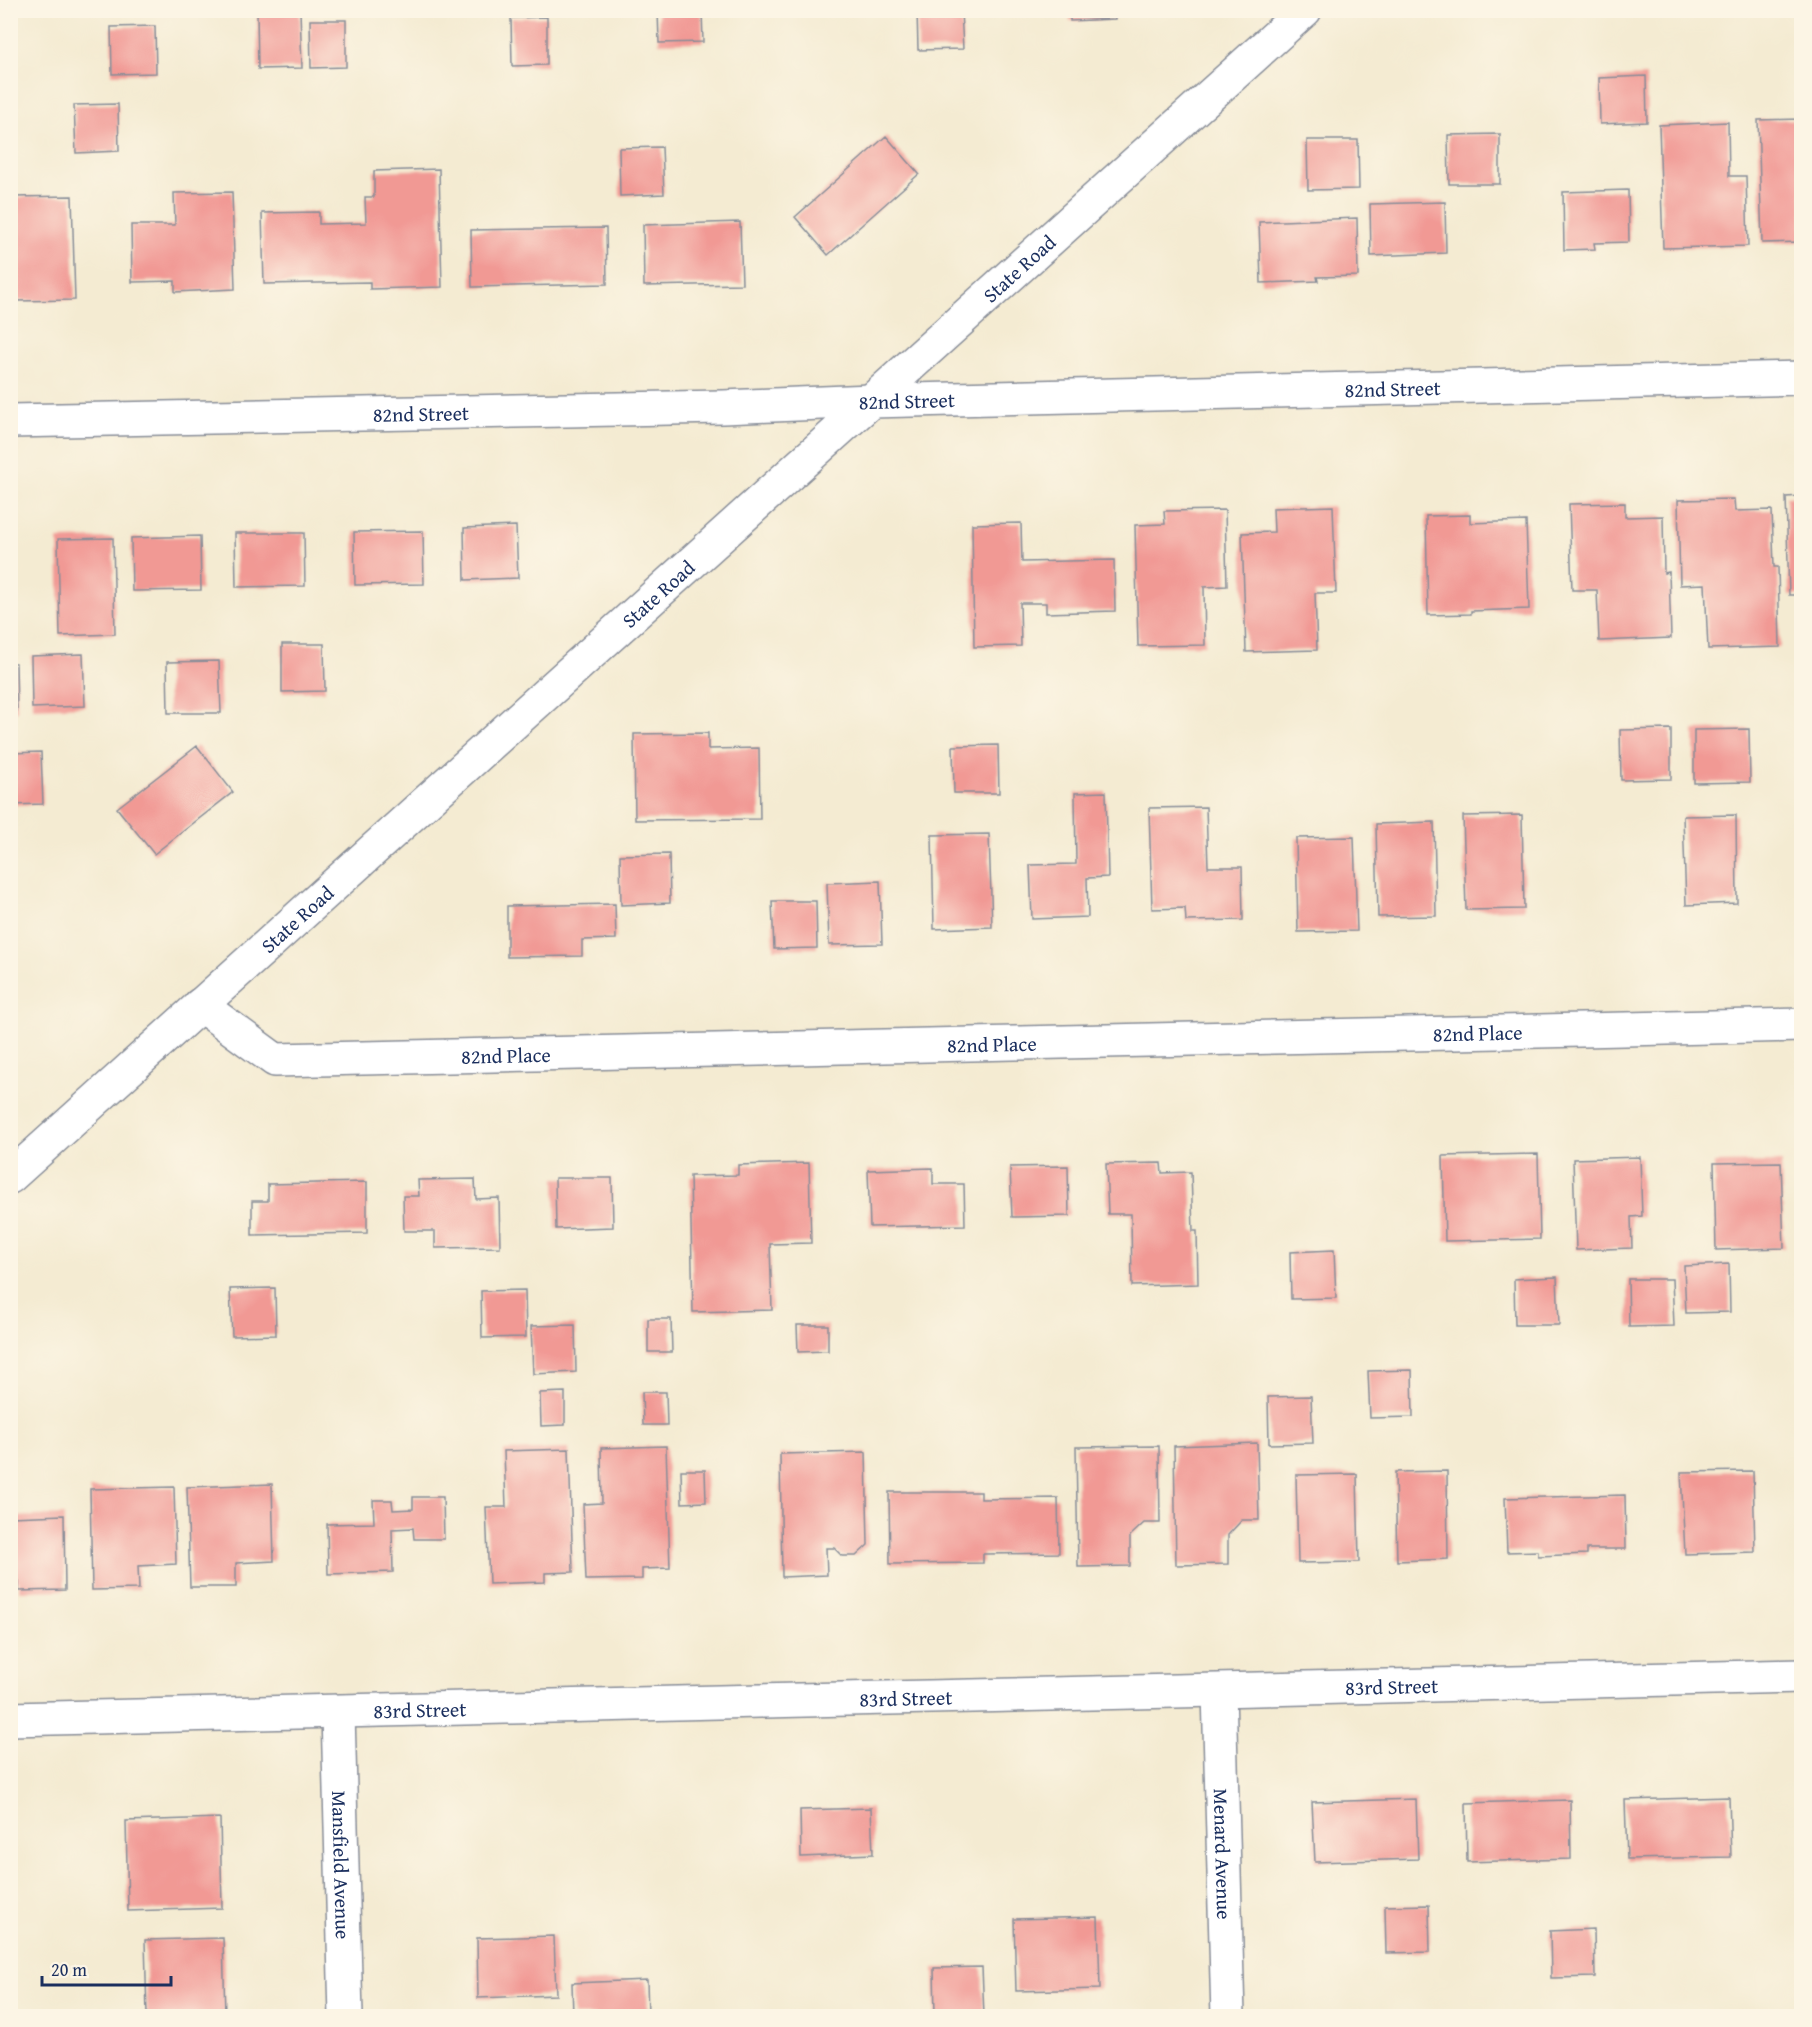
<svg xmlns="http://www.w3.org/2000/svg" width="1812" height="2027" font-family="'Gentium Book Plus',serif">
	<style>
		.building { fill: #f19994 }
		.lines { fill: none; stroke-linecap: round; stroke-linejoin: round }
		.minor-casing { stroke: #888d98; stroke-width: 36 }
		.tertiary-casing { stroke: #888d98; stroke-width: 36 }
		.minor { stroke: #fff; stroke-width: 33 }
		.tertiary { stroke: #fff; stroke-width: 33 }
		.labels { text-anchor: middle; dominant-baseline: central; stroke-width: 6; stroke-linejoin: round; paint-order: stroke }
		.street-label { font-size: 20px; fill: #1b2f5e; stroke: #fcf5e5 }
	</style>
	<rect width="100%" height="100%" fill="#fcf5e5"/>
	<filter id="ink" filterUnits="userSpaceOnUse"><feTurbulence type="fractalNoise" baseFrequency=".0167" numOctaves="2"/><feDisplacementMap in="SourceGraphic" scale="12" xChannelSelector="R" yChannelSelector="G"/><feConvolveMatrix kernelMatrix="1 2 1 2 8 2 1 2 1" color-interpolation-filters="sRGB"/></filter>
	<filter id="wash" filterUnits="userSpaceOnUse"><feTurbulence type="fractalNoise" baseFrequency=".008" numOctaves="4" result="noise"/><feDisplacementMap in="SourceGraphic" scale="24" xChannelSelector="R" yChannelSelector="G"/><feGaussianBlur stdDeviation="1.35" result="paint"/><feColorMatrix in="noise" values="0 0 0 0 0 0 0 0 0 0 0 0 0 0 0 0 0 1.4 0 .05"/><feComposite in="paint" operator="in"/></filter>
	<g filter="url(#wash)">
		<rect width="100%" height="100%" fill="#f4ebd2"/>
		<g id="blocks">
			<!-- building -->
			<path class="building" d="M658,10H702L703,42L659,43Z
				M917,10H961L963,49L918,50Z
				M1070,10H1114L1115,19L1070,21Z
				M300,11L302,68L258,69L257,12Z
				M547,17V65L512,66L511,18Z
				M310,20H346V67L311,68Z
				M155,26L156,73L112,74L111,27Z
				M1646,76L1647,122L1600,124L1599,78Z
				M118,104L119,151L76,153L74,105Z
				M1802,119V242L1762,243L1758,120Z
				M1728,122L1729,176H1746L1748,246L1663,248L1659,125Z
				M1500,134V184H1449L1448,135Z
				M886,136L919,174L828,255L795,217Z
				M1307,140H1358L1359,189L1308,190Z
				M662,147L664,194L620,196L619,148Z
				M439,169L442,287L370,289V282L264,284L262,213L319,212V224L366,223L365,197H374V171Z
				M1628,190L1629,242L1594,243L1595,249L1564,250L1563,192Z
				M232,192L235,289L175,292V281L132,282L131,225H175L174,193Z
				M72,196L75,300L15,301L12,197Z
				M1445,202L1446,253L1371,256L1370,204Z
				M1357,218L1358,276L1317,277L1318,281L1261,283L1259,222Z
				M740,222L742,284L644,286L643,225Z
				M606,228L607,284L472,287L471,230Z
				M1802,496V595H1789L1786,497Z
				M1734,499L1735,511L1772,510L1774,567H1778L1780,647L1708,649L1705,584L1680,585L1678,500Z
				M1625,503V517L1663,516L1664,573L1669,572L1671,638L1599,641L1597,590H1572L1569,504Z
				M1333,506L1336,593H1315L1317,650L1246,652L1242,533L1274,532L1273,508Z
				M1225,510L1227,586L1204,587L1205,645L1138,646L1135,525L1165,524L1164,511Z
				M1470,515V523L1526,521L1529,609L1471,611V614L1428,615L1426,516Z
				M1021,523L1022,562L1114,560L1115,611L1046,613V603H1020L1021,646L974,647L972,524Z
				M516,526L518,578L465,580L464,528Z
				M423,531L424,584L355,585L354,532Z
				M235,533H304L305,586L236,587Z
				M200,536L201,590L132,591L131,538Z
				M113,538L115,634L60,636L58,539Z
				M282,644H324L325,691L282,692Z
				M83,654L85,706L32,708L31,656Z
				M219,661L221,713H168L167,662Z
				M10,663H16L17,711H10Z
				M1671,729V779L1621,780L1620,730Z
				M1749,729L1750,782L1694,783V730Z
				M708,733V749L759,748L760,819L635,820L634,734Z
				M998,745L999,793H954L953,746Z
				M197,746L233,792L154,854L117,808Z
				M41,752L43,804L10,805V753Z
				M1797,787H1802V891H1800Z
				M1106,792L1108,877L1087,878L1088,917L1032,919L1030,865L1076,864L1075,793Z
				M1206,807L1208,867H1242L1243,920L1186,921L1185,908L1152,909L1149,808Z
				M1522,815L1524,909L1466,910L1463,816Z
				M1736,815L1737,903L1686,905L1683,816Z
				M1434,822L1436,916L1378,917L1376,824Z
				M989,834L992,927L934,929L932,835Z
				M1354,837L1357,931L1298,932L1296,838Z
				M669,854L670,903L621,905L620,855Z
				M880,881L882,944L829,945L827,883Z
				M772,901H816L817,948L774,949Z
				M615,904L616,939L582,940V956L507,957V906Z
				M1538,1154L1540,1239L1445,1241L1443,1156Z
				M1640,1157L1642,1216L1631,1217L1632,1248L1576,1250L1573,1159Z
				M1781,1162L1784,1248L1716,1250L1714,1163Z
				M809,1163L811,1243L770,1244L772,1310L693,1312L690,1176L738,1175V1165Z
				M1161,1163L1162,1173L1191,1172L1193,1231H1197L1198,1284L1132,1286L1131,1214H1108L1106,1164Z
				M1068,1166L1069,1216L1012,1217L1010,1167Z
				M933,1168V1184H964L965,1225L870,1227L868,1170Z
				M555,1178H612L613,1227L556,1229Z
				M475,1179L476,1199L499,1198L500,1247L435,1248V1231H404L403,1196H419L418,1180Z
				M367,1182V1233L252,1235V1201H268V1184Z
				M1334,1250L1336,1298L1291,1299L1290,1252Z
				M1729,1264L1730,1312L1686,1313L1684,1266Z
				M1557,1277L1559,1325H1515L1514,1279Z
				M1628,1279H1672L1674,1326L1629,1327Z
				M275,1288L276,1335L232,1336L230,1289Z
				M525,1290L526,1337L482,1338L481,1291Z
				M648,1319H671L672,1352H648Z
				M575,1325L576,1372L533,1374L531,1326Z
				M797,1325H828V1351L798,1352Z
				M1412,1370L1413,1417L1370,1418L1368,1371Z
				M565,1392V1425L541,1426L540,1393Z
				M642,1392H666L667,1425H643Z
				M1311,1396L1313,1443L1269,1444L1268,1397Z
				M1257,1443L1259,1520H1242L1228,1535V1564L1176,1565L1174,1446Z
				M666,1446L670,1568L642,1569V1579L586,1580L583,1504L602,1503L601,1448Z
				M1159,1446L1160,1523H1144L1130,1536V1566L1078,1567L1076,1447Z
				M569,1449L573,1572L545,1573V1582L489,1584L486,1507H506L504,1451Z
				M866,1452L868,1545L856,1556H842L834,1548H826L827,1575L782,1577L780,1454Z
				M681,1470H705L706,1502L682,1503Z
				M1447,1471L1448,1559L1397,1561L1395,1472Z
				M1753,1471L1755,1552L1685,1554L1681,1472Z
				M1357,1474L1359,1562L1298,1563L1296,1475Z
				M272,1484L274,1561L236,1563V1587H190L187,1487Z
				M174,1487L176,1564L138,1566L139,1589L92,1590L90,1489Z
				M889,1492H981V1499L1058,1498L1059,1553L983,1554V1563L890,1564Z
				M1625,1495L1626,1549H1587V1554L1538,1556V1551L1507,1552L1505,1498Z
				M413,1497H443L444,1539H414L413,1528L392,1529L393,1572L328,1574L327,1524L374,1523L373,1500H392L393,1510L413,1509Z
				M64,1515L65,1590L19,1591V1581H10V1517Z
				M1729,1797L1731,1857L1627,1859L1625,1800Z
				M1416,1799L1418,1859L1315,1862L1312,1802Z
				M1570,1800L1571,1859L1467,1862L1466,1803Z
				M871,1808L873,1854L801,1857L800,1810Z
				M220,1818L222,1908L128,1911L126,1821Z
				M1429,1905L1430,1952L1386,1953L1385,1906Z
				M1098,1917L1100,1989L1016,1991L1014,1919Z
				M1594,1929L1595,1977L1551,1978L1550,1931Z
				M554,1936L556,1995L478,1998L477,1938Z
				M223,1938L225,2016H147L145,1940Z
				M982,1967L984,2016H935L934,1968Z
				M647,1980L648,2016H573L572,1983Z"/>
		</g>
	</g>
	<g filter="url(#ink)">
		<use href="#blocks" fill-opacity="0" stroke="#888d98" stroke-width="1.5"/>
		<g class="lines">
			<!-- minor casing -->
			<g class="minor-casing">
				<g id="minor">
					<path id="s1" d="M10,421L723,407L871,401L1802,378"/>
					<path id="s2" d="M200,1005L275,1060L1802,1025"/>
					<path id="s3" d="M1219,1692L1228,2016"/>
					<path id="s4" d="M338,1713L346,2016"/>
				</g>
			</g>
			<!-- tertiary casing -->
			<g class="tertiary-casing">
				<g id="tertiary">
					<path id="s5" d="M10,1177L1305,10"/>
					<path id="s6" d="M10,1719L1802,1676"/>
				</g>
			</g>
			<!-- minor -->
			<use href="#minor" class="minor"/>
			<!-- tertiary -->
			<use href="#tertiary" class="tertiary"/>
		</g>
	</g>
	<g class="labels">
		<!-- street labels -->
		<g class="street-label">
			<text stroke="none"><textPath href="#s5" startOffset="1358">State Road</textPath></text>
			<text stroke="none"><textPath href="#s1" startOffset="1383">82nd Street</textPath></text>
			<text stroke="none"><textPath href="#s1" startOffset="897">82nd Street</textPath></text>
			<text stroke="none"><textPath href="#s1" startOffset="411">82nd Street</textPath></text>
			<text stroke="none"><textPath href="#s5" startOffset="872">State Road</textPath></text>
			<text stroke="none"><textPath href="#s5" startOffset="386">State Road</textPath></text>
			<text stroke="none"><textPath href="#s2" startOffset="1296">82nd Place</textPath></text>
			<text stroke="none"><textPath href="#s2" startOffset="810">82nd Place</textPath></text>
			<text stroke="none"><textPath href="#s2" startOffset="324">82nd Place</textPath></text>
			<text stroke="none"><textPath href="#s6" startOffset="1382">83rd Street</textPath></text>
			<text stroke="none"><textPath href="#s6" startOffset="896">83rd Street</textPath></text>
			<text stroke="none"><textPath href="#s6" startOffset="410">83rd Street</textPath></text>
			<text stroke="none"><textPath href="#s3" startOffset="162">Menard Avenue</textPath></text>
			<text stroke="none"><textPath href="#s4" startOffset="152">Mansfield Avenue</textPath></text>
		</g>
	</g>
	<!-- margin -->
	<rect width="1812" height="2027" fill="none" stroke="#fcf5e5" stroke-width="36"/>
	<!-- scale -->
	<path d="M42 1976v9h129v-9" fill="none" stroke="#1b2f5e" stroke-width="3"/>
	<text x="51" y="1976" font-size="18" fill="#1b2f5e" stroke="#fcf5e5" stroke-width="4.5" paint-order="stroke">20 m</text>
</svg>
